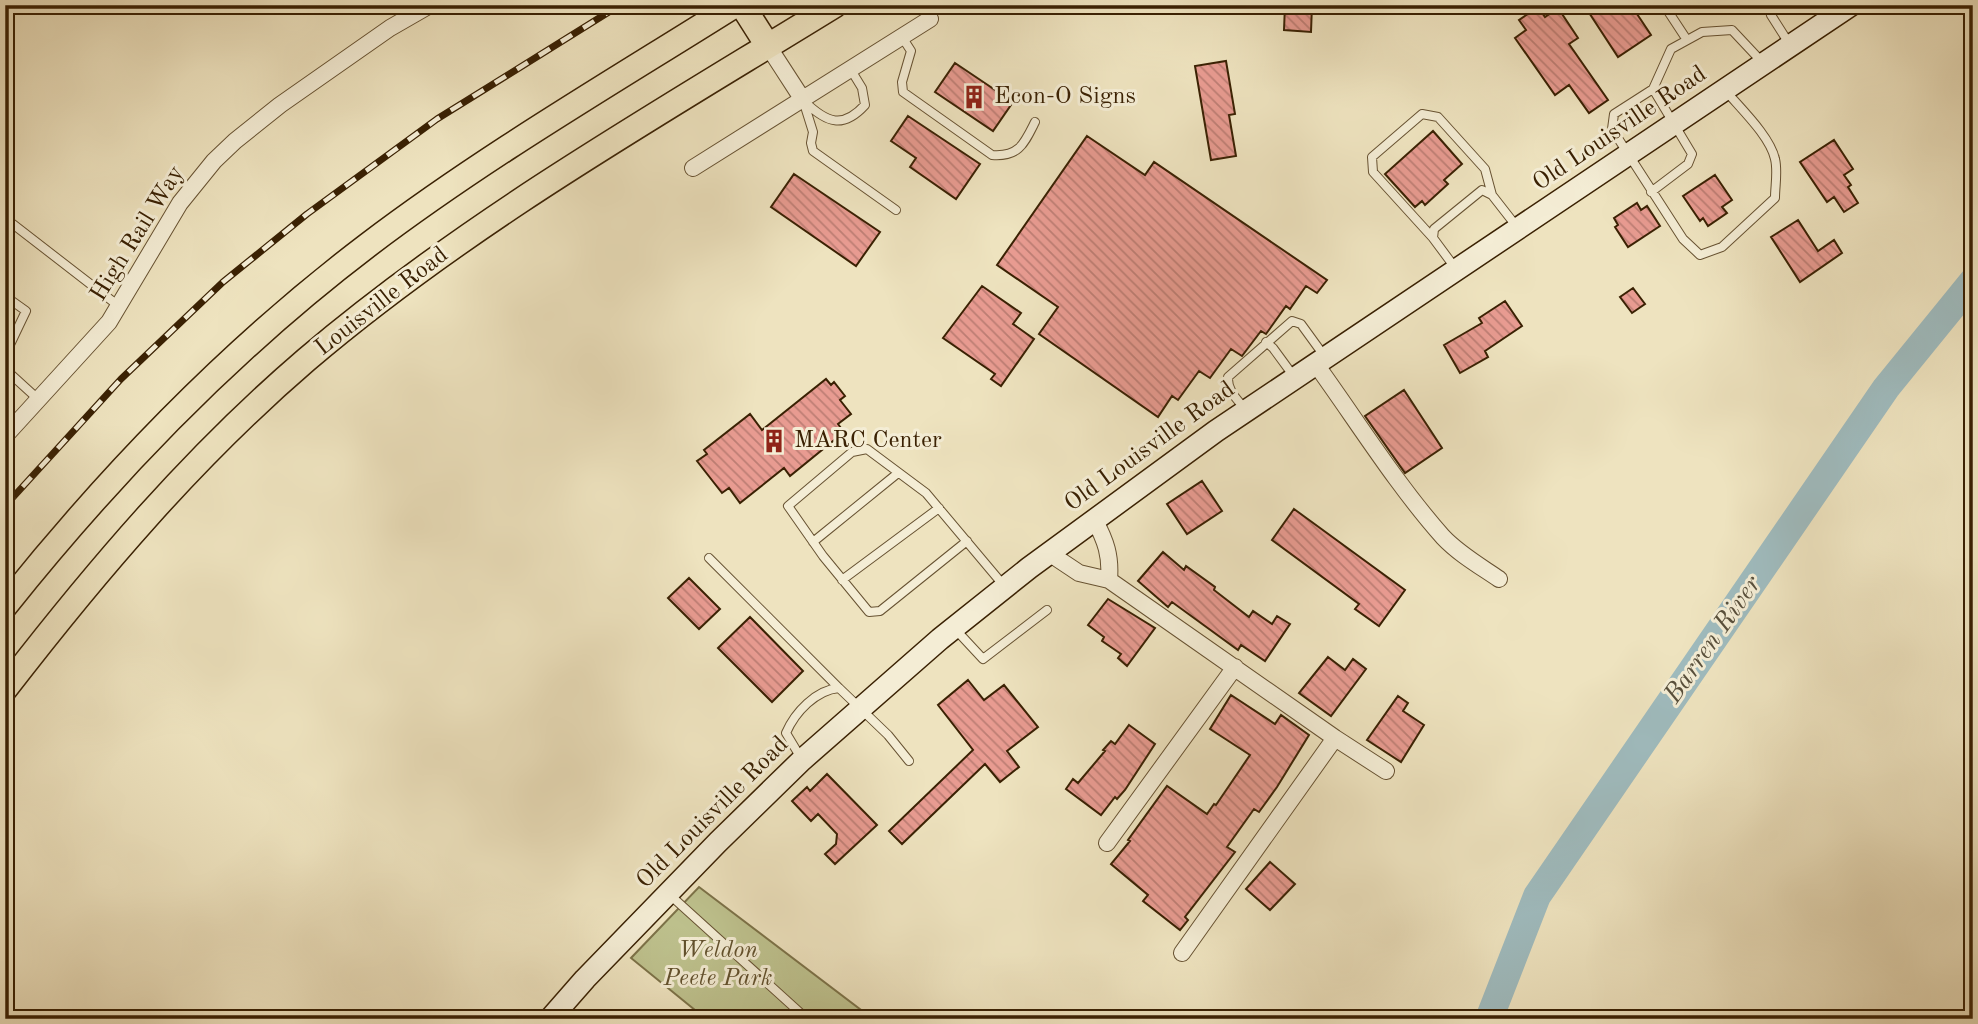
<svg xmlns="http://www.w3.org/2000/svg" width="1978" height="1024" font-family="'Old Standard TT',serif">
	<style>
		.park { fill: #bec28e; stroke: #7c7248; stroke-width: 2 }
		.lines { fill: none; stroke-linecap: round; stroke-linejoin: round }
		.river { stroke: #9fbbbe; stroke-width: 28 }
		.building { fill: url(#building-back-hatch); stroke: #3a2103; stroke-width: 2 }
		.lane-casing { stroke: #675232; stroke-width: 10 }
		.street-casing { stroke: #675232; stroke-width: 18 }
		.secondary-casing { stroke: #3a2103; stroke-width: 24 }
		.primary-casing { stroke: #3a2103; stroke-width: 27 }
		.lane { stroke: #f4edd5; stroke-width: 8 }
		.street { stroke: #f4edd5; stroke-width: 16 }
		.secondary { stroke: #f4edd5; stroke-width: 21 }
		.primary { stroke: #eee3bf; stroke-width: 24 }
		.rail-casing { stroke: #3a2103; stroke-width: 7 }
		.rail { stroke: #f4edd5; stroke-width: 4.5; stroke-dasharray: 13; stroke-linecap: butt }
		.labels { text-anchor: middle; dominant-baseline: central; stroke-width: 6; stroke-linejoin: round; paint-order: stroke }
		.poi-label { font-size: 24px; fill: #3a2103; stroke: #f4edd5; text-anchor: start }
		.street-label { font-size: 24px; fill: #3a2103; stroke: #f4edd5 }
		.park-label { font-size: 24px; font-style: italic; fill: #62512d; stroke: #f4edd5 }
		.water-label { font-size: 26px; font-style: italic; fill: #584f3b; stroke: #f4edd5 }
	</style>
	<defs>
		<pattern id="building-back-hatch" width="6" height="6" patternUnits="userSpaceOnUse" patternTransform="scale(1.75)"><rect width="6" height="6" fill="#e89b91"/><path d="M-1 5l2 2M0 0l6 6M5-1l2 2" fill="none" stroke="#bd7e74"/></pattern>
	</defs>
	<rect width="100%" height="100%" fill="#eee3bf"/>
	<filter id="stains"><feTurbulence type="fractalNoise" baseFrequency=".00286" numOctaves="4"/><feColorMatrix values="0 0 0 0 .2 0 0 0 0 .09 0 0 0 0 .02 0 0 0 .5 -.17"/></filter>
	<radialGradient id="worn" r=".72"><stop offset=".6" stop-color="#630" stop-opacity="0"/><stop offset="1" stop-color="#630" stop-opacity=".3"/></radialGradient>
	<!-- park -->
	<path class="park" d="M699,887L873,1019H706L631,958Z"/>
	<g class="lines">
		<!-- river -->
		<path class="river" d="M1489,1019L1537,896L1886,388L1973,281"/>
	</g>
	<!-- building -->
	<path class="building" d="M1285,5H1312L1311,32L1284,30Z
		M1584,5H1631L1651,35L1618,57Z
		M1538,7L1545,17L1558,8L1578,38L1569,44L1608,100L1589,113L1569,85L1555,95L1515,38L1526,30L1519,20Z
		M1226,61L1235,114L1229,115L1236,156L1211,160L1195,66Z
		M955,63L1013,102L993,131L935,92Z
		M908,116L980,164L956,199L910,167L916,158L891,141Z
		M1433,131L1462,164L1444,180L1448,184L1425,205L1422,201L1415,207L1385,174Z
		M1087,136L1145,175L1154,162L1327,280L1317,293L1306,286L1290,309L1286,306L1266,334L1261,331L1242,356L1231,349L1210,378L1199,371L1178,400L1172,396L1158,417L1039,334L1058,307L997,265Z
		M1834,140L1853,169L1844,175L1851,185L1848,187L1858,203L1844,212L1834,197L1827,202L1800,162Z
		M794,174L880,232L856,266L771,207Z
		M1715,175L1732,200L1722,207L1727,213L1708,226L1703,218L1700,221L1683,196Z
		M1637,203L1641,210L1647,206L1660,226L1628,247L1615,227L1618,225L1614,218Z
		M1798,220L1818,251L1834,240L1842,253L1800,282L1771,237Z
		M982,286L1021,313L1013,324L1034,339L1001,386L991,379L995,374L943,338Z
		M1633,288L1645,304L1632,313L1620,297Z
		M1505,301L1522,326L1485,351L1488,357L1460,373L1444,345L1482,323L1479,318Z
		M826,379L831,385L834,382L845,396L840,400L851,414L838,424L844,432L790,476L784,468L740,503L729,488L722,493L697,461L707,454L704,450L750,414L762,430Z
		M1404,390L1442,448L1405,473L1365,416Z
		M1202,481L1222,511L1187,534L1167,504Z
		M1294,509L1405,590L1379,626L1355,609L1359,604L1272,540Z
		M1163,552L1184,570L1186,566L1215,587L1214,590L1249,617L1253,611L1272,624L1277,616L1290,624L1265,661L1241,645L1238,650L1172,602L1168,607L1138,581Z
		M689,578L720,609L699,629L668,598Z
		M1108,599L1155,628L1127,666L1118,658L1121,654L1102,641L1104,637L1088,625Z
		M750,617L803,671L772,702L718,648Z
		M1328,657L1345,670L1353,659L1366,669L1331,716L1299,693Z
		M968,680L984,700L1004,685L1038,727L1007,751L1019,767L1000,782L985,764L902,844L889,831L973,750L938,705Z
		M1231,695L1275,724L1281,715L1309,735L1277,787L1259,812L1254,809L1227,847L1235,852L1185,917L1188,920L1180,930L1143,901L1148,895L1111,864L1130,841L1128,840L1167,786L1207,814L1214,804L1216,805L1250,755L1210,729Z
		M1398,696L1408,703L1403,711L1424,725L1401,762L1367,740Z
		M1129,725L1155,744L1125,790L1117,799L1115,797L1101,815L1066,789L1073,779L1078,783L1105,751L1103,750L1111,741L1115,744Z
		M827,774L877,825L835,864L825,854L836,844L837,834L818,814L811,821L792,801L807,787L810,791Z
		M1270,862L1295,884L1270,910L1246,889Z"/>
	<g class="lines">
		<!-- lane casing -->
		<g class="lane-casing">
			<path id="lane" d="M1664,5L1687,40
				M1768,5L1771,15L1790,45
				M902,37L911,51L902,82L903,92L992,155C1019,157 1024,144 1035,122
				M1653,89L1614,114L1612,129L1683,239L1700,255L1722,247L1775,198C1775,186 1778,171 1775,159C1770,136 1740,108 1725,90
				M803,100L813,132L811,143L813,151L896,210
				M805,102C827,123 843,129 865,105L862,88L851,70
				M1651,192L1688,164L1692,154L1653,89L1671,49L1702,32L1732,30L1763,63
				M5,218L120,307
				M1433,238L1373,172L1372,157L1422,114L1438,117L1485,169L1492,195
				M1456,269L1433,238L1434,229L1482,190L1492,195L1517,227
				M5,296L26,311L5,355
				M1266,342L1273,348L1295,378
				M5,369L39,400
				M1246,410C1238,400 1227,391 1228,377L1292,321L1301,324L1325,357
				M967,541L880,611L869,612L823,556L788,506L852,452L867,449L926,493L1005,587
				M813,542L898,473
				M709,558L839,688
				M842,580L939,508
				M956,630L983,659L1047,610
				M801,758L786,733C795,712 816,690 839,688L888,735L909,761
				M670,895L807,1019"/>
		</g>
		<!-- street casing -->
		<g class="street-casing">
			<path id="street" d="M768,46L803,100
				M693,168L930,19
				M1315,363C1357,421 1396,484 1443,537C1459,554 1480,566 1499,579
				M5,436L109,322L180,203L214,161L235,141L280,105L390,28L430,5
				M1094,519C1106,541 1111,556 1109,580L1335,738L1386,771
				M1049,553L1079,573L1109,580
				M1107,843L1235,667
				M1182,953L1335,738"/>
		</g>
		<!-- secondary casing -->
		<g class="secondary-casing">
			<path id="secondary" d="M550,1019L585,979L718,842L802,760L940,639L1029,568L1216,431L1851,5"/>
		</g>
		<!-- primary casing -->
		<g class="primary-casing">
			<path id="primary" d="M742,5L768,46
				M5,606C112,472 231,349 368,245C484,157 611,83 735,5
				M5,689C96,571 193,457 306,360C468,222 655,116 835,5"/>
		</g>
		<!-- lane -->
		<use href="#lane" class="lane"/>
		<!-- street -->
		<use href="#street" class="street"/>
		<!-- secondary -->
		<use href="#secondary" class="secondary"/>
		<!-- primary -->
		<use href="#primary" class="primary"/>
		<!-- rail casing -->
		<g class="rail-casing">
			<path id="rail" d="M5,506L121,379L223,282L307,214L437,119L620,5"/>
		</g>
		<!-- rail -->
		<use href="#rail" class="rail"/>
	</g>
	<!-- icons -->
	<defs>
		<g id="building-bare" transform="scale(1.89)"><path d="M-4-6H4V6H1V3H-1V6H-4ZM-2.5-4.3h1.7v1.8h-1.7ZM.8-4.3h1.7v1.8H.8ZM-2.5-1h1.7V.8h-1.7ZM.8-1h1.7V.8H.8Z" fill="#8f2418" stroke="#f4edd5" stroke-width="2.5" paint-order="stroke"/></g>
	</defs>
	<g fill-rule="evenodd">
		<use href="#building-bare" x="974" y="97"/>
		<use href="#building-bare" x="774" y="441"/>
	</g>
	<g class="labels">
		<!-- poi labels -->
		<g class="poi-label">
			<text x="994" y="97">Econ-O Signs</text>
			<text x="794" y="441">MARC Center</text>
		</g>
		<!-- street labels -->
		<g class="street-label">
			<text transform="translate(1620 129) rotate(-34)">Old Louisville Road</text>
			<text transform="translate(138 234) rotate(-58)">High Rail Way</text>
			<text transform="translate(382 302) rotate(-38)">Louisville Road</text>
			<text transform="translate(1150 447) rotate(-36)">Old Louisville Road</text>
			<text transform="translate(713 813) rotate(-45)">Old Louisville Road</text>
		</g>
		<!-- park labels -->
		<g class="park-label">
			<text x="718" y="951">Weldon<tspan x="718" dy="28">Peete Park</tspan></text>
		</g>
		<!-- water labels -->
		<g class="water-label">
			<text transform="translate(1713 640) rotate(-55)">Barren River</text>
		</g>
	</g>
	<!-- margin -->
	<rect width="1978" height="1024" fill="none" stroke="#eee3bf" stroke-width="28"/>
	<rect x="7" y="7" width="1964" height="1010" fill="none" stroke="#3a2103" stroke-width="3.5"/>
	<rect x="14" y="14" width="1950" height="996" fill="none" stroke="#3a2103" stroke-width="2"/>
	<rect width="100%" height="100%" filter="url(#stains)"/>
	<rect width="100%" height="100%" fill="url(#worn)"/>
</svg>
